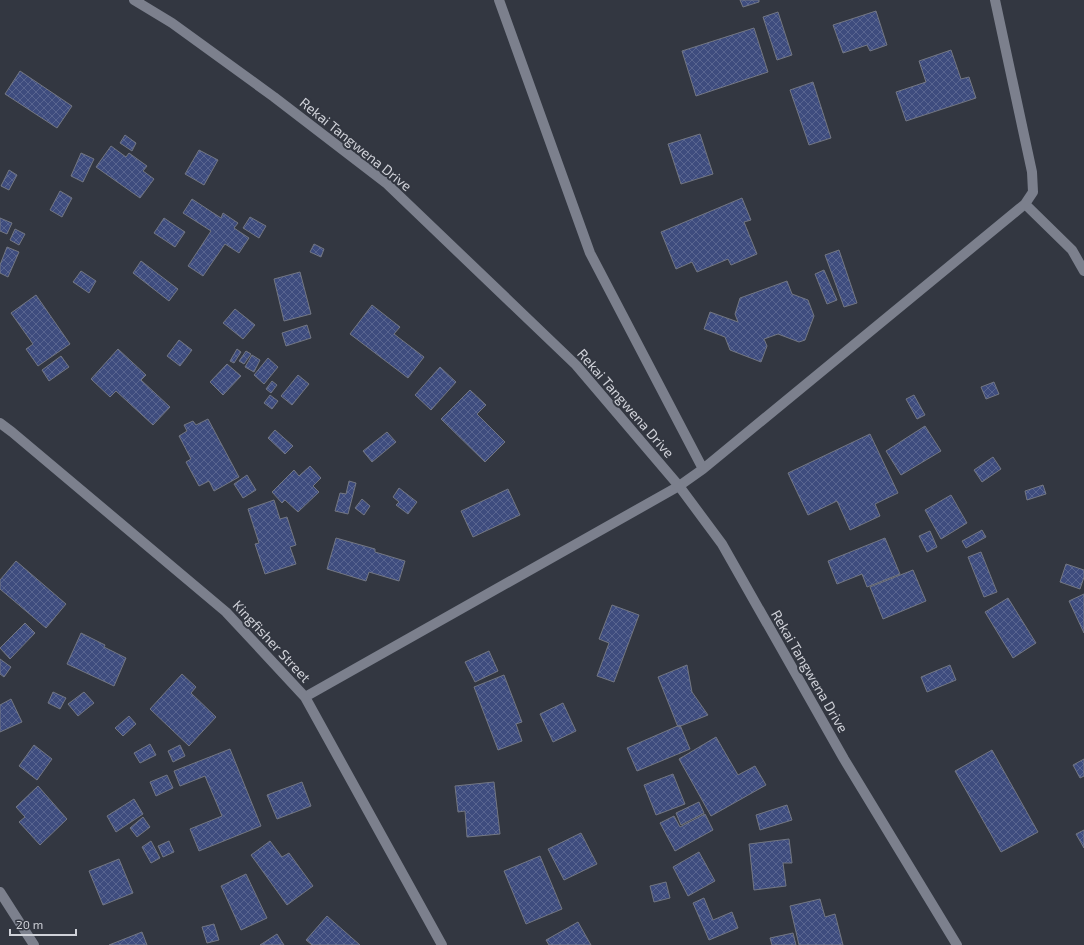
<svg xmlns="http://www.w3.org/2000/svg" width="1084" height="945" font-family="'Exo 2',sans-serif">
	<style>
		.building { fill: url(#building-cross-hatch); stroke: #737783 }
		.lines { fill: none; stroke-linecap: round; stroke-linejoin: round }
		.minor { stroke: #7c808d; stroke-width: 10 }
		.tertiary { stroke: #7c808d; stroke-width: 10 }
		.labels { text-anchor: middle; dominant-baseline: central; stroke-width: 4; stroke-linejoin: round; paint-order: stroke }
		.street-label { font-size: 14px; fill: #d0d2d9; stroke: #333741 }
	</style>
	<defs>
		<pattern id="building-cross-hatch" width="8" height="8" patternUnits="userSpaceOnUse"><rect width="8" height="8" fill="#3e4c7e"/><path d="M0 0l8 8M0 8l8-8" fill="none" stroke="#596590"/></pattern>
	</defs>
	<rect width="100%" height="100%" fill="#333741"/>
	<!-- building -->
	<path class="building" d="M740,0H759V2L743,7Z
		M876,11L887,45L870,51L867,45L843,53L833,25Z
		M778,12L792,55L777,60L763,17Z
		M754,28L768,72L696,96L682,51Z
		M951,50L961,79L969,77L976,98L906,121L896,92L926,82L919,61Z
		M20,71L72,106L57,128L5,94Z
		M813,82L831,138L809,145L790,90Z
		M700,134L713,174L681,184L668,144Z
		M125,135L136,143L132,151L120,143Z
		M111,146L126,157L129,153L147,166L143,171L154,179L140,198L96,167Z
		M199,150L218,160L204,185L185,174Z
		M81,153L94,159L83,182L71,176Z
		M9,170L17,175L9,190L1,186Z
		M60,191L72,198L62,217L50,210Z
		M742,198L751,220L744,222L757,254L731,265L728,259L697,272L692,262L676,269L661,232Z
		M192,199L221,218L223,213L238,223L234,228L249,238L239,253L225,244L203,276L188,266L211,231L183,213Z
		M250,217L266,226L259,238L243,228Z
		M0,218L12,223L7,234L0,231Z
		M164,218L185,232L175,247L154,233Z
		M15,229L25,234L19,245L10,240Z
		M314,244L324,249L321,257L310,252Z
		M7,247L19,252L8,277L0,273V265Z
		M839,250L857,303L844,307L825,255Z
		M141,261L178,289L169,301L133,273Z
		M824,270L837,300L827,304L815,274Z
		M81,271L96,281L89,293L73,282Z
		M300,272L311,314L284,321L274,279Z
		M787,281L792,294L808,300L814,316L805,340L799,342L778,334L764,339L767,346L761,362L730,350L725,337L704,329L710,312L738,322L735,314L740,298Z
		M36,295L70,344L38,366L26,349L33,344L11,313Z
		M372,305L400,327L394,334L424,357L408,378L350,334Z
		M235,309L255,325L243,339L223,323Z
		M307,325L311,338L286,346L282,333Z
		M179,340L192,350L180,366L167,356Z
		M118,349L146,375L141,380L170,407L153,425L116,391L110,397L91,379Z
		M237,349L241,352L234,363L230,361Z
		M246,351L251,354L244,364L239,361Z
		M252,355L260,360L254,372L245,367Z
		M61,356L69,367L49,381L42,370Z
		M268,358L278,367L264,384L254,375Z
		M227,364L241,376L223,395L210,382Z
		M440,367L456,382L431,410L415,395Z
		M298,375L309,384L292,405L281,396Z
		M272,381L277,385L271,393L266,389Z
		M994,382L999,394L986,399L981,387Z
		M470,390L486,405L477,414L505,442L485,462L441,419Z
		M270,395L278,401L272,409L264,403Z
		M914,395L925,415L917,419L906,399Z
		M208,419L239,477L214,491L209,481L199,486L186,462L191,459L179,436L187,431L184,425L193,421L196,425Z
		M925,426L941,451L901,475L886,451Z
		M275,430L293,446L285,454L268,438Z
		M387,432L396,442L372,462L363,451Z
		M870,434L898,493L875,504L880,516L850,530L837,501L808,515L788,473Z
		M993,457L1001,469L982,482L974,470Z
		M310,466L321,478L313,486L319,492L298,512L285,500L282,503L272,492L294,470L299,476Z
		M247,475L256,490L243,498L234,484Z
		M349,481L356,483L348,514L335,511L340,493L346,494Z
		M1043,485L1046,494L1027,500L1025,491Z
		M399,488L417,502L408,514L396,505L399,502L393,497Z
		M508,489L520,515L473,537L461,511Z
		M951,495L967,523L941,539L925,510Z
		M362,499L370,506L364,515L355,508Z
		M274,500L280,519L287,517L296,545L290,547L296,564L265,574L255,544L259,543L248,509Z
		M982,530L986,537L966,548L962,541Z
		M930,531L937,547L927,552L919,536Z
		M336,538L375,549V552L405,561L399,581L369,572L366,581L327,569Z
		M885,538L900,574L867,587L862,574L837,584L828,561Z
		M981,552L997,592L984,597L968,557Z
		M16,561L66,604L46,628L0,589V580Z
		M1066,564L1084,570V577L1080,589L1060,582Z
		M913,570L926,601L883,619L870,587Z
		M1084,594V633L1069,601Z
		M1008,598L1036,643L1013,658L985,612Z
		M612,605L639,615L614,682L597,676L609,643L599,639Z
		M25,623L35,633L10,659L0,648Z
		M81,633L105,645L104,647L126,658L114,686L67,664Z
		M489,651L498,671L475,682L465,662Z
		M0,659L11,667L4,677L0,674Z
		M687,665L692,692L708,715L678,727L658,677Z
		M950,665L956,680L927,692L921,677Z
		M182,674L196,687L191,693L216,717L189,746L150,709Z
		M504,675L522,722L516,724L522,741L498,750L474,687Z
		M53,692L66,698L60,709L48,703Z
		M84,692L94,703L78,716L68,704Z
		M11,699L22,722L0,732V705Z
		M563,703L576,731L553,742L540,714Z
		M129,716L136,724L123,736L115,728Z
		M680,725L690,749L637,771L627,748Z
		M716,737L738,775L755,766L766,785L711,816L679,759Z
		M150,744L156,755L140,763L134,753Z
		M34,745L52,759L37,780L19,766Z
		M180,745L185,756L173,762L168,751Z
		M230,749L261,826L199,851L190,829L222,816L205,776L180,786L174,771Z
		M992,750L1038,832L1001,852L955,771Z
		M1084,759V776L1080,778L1073,765Z
		M673,774L685,804L656,815L644,785Z
		M167,775L173,788L156,796L150,782Z
		M302,782L311,806L277,819L267,795Z
		M494,782L500,834L467,837L465,811L458,812L455,786Z
		M38,786L67,819L40,845L19,822L25,817L16,807Z
		M134,799L143,814L116,832L107,816Z
		M699,802L704,813L681,825L676,813Z
		M787,805L792,820L760,830L756,815Z
		M705,814L713,830L675,851L660,823L674,816L680,827Z
		M143,817L150,827L137,837L130,828Z
		M1084,830V848L1076,834Z
		M581,833L597,864L564,880L548,849Z
		M789,839L792,863H783L786,886L754,890L749,844Z
		M151,841L160,858L151,863L142,847Z
		M169,841L174,852L163,857L158,846Z
		M270,841L282,857L289,853L313,886L287,905L251,855Z
		M699,852L715,881L688,896L673,867Z
		M540,856L562,909L526,924L504,871Z
		M119,859L133,893L103,905L89,871Z
		M246,874L267,918L241,930L221,886Z
		M666,882L670,898L654,902L650,886Z
		M704,898L713,920L732,912L738,928L709,940L693,903Z
		M820,899L825,917L835,914L843,945H799L790,906Z
		M327,916L360,945H312L306,940Z
		M578,922L591,945H549L546,940Z
		M214,924L219,940L207,943L202,927Z
		M142,932L147,945H109Z
		M793,933L796,945H772L770,938Z
		M277,934L284,945H260Z"/>
	<g class="lines">
		<!-- minor -->
		<path class="minor" d="M995,0L1032,172L1033,192L1025,204L1072,250L1084,271
			M0,423L12,432L226,612L305,697L442,945
			M703,469L1025,204
			M305,697L679,486L703,469L590,253L499,0
			M0,892L34,945"/>
		<!-- tertiary -->
		<path class="tertiary" d="M134,0L172,23L274,97L386,183L576,365L679,486L722,544L844,759L957,945"/>
	</g>
	<g class="labels">
		<!-- street labels -->
		<g class="street-label">
			<text transform="translate(356 144) rotate(39)">Rekai Tangwena Drive</text>
			<text transform="translate(626 403) rotate(49)">Rekai Tangwena Drive</text>
			<text transform="translate(272 641) rotate(47)">Kingfisher Street</text>
			<text transform="translate(810 671) rotate(60)">Rekai Tangwena Drive</text>
		</g>
	</g>
	<!-- scale -->
	<path d="M10 929v6h66v-6" fill="none" stroke="#d0d2d9" stroke-width="2"/>
	<text x="16" y="929" font-size="12" fill="#d0d2d9" stroke="#333741" stroke-width="3" paint-order="stroke">20 m</text>
</svg>
